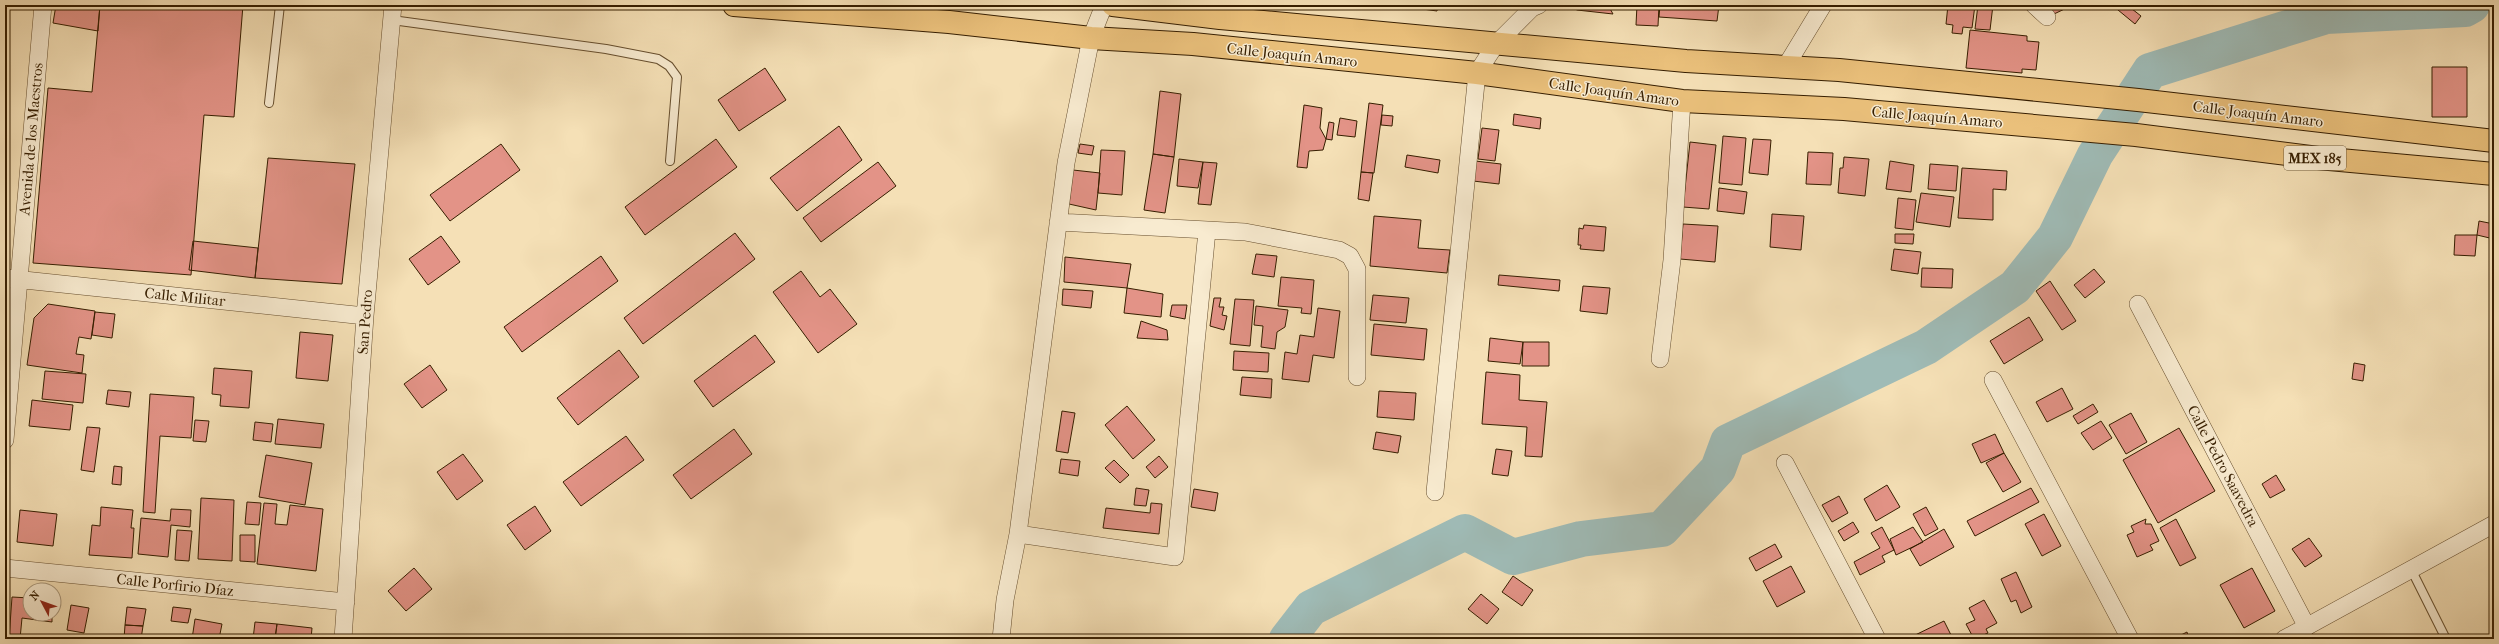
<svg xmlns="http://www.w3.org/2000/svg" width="2499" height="644" font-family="'IM FELL French Canon',serif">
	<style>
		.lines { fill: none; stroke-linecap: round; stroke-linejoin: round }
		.river { stroke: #9fbbb6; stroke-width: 36 }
		.building { fill: #e39387; stroke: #361e00 }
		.lane-casing { stroke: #664e2e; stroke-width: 10 }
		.street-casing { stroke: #664e2e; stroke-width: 18 }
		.primary-casing { stroke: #361e00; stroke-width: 24 }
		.lane { stroke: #f8ebd0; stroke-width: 8 }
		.street { stroke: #f8ebd0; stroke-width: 17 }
		.primary { stroke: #eac07b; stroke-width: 22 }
		.labels { text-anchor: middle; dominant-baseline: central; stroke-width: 3; stroke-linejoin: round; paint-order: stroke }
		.shield { fill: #f8ebd0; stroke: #705c3e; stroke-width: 1 }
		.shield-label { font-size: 14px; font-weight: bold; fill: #361e00 }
		.street-label { font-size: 15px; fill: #361e00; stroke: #f8ebd0 }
	</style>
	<rect width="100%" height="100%" fill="#f5e0b6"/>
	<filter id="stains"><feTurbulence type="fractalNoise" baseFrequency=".005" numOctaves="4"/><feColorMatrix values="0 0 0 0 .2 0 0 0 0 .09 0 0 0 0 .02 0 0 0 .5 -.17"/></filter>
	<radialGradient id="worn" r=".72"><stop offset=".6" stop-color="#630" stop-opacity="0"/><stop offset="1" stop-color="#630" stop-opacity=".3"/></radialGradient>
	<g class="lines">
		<!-- river -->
		<path class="river" d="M1287,639L1311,608L1465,532L1513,557L1581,539L1662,529L1718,469L1728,442L1926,347L2015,287L2055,237L2095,155L2150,71L2326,16L2465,9L2472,5"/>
	</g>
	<!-- building -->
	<path class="building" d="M56,5H100L98,31L53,23Z
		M100,5H243L234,117L204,115L191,275L33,263L48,88L92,92Z
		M1408,5H1438L1437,11L1408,7Z
		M1568,5H1608L1613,14L1577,10Z
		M1637,5H1659L1658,26L1636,25Z
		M1660,5H1719L1717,21L1659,17Z
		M1948,5H1975L1972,28L1963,27L1962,34L1952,33L1953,25L1946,24Z
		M1978,5H1993L1990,30L1975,29Z
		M2050,5H2073L2054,14Z
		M2112,5H2127L2141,16L2135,24Z
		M1970,30L2027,36V41L2039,42L2036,70L2022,69V73L1966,68Z
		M2432,67H2467V117H2432Z
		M765,68L786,100L739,131L718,100Z
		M1160,91L1181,94L1174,157L1153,154Z
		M1369,103L1383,105L1374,173L1361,172Z
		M1304,105L1322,108L1320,128L1326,139L1323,150L1309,151L1307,168L1297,167Z
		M1514,114L1541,118L1540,129L1513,125Z
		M1382,115L1393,116L1392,126L1381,125Z
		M1340,118L1357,121L1355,137L1337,135Z
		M1329,122L1334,123L1332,140L1326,139Z
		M839,126L862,160L797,211L770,178Z
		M1482,128L1499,130L1495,161L1478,159Z
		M1723,136L1746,138L1742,185L1719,183Z
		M716,139L737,167L645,235L625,207Z
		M1753,139L1771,140L1768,175L1749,173Z
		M1690,142L1716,145L1709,209L1683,207Z
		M501,144L520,170L450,221L430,195Z
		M1080,144L1094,146L1092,155L1078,153Z
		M1101,150L1125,151L1122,195L1098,193Z
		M1808,152L1833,153L1831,185L1806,184Z
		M1153,154L1174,157L1165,213L1144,210Z
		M1407,155L1440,160L1438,173L1405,167Z
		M1844,157L1869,159L1865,196L1838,193L1840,168H1843Z
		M268,158L355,164L342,284L255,278Z
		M1179,159L1203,162L1198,188L1177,186Z
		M1475,161L1501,164L1499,184L1473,181Z
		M1890,161L1914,165L1911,192L1886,189Z
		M878,162L896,186L821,242L803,218Z
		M1203,162L1217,163L1211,205L1198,204Z
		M1930,164L1958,166L1956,191L1928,189Z
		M1962,168L2007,171L2006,190L1993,189V220L1958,218Z
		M1073,170L1100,173L1096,210L1069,204Z
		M1361,172L1373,173L1369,201L1358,199Z
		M1719,188L1747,192L1744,214L1717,211Z
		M1921,193L1954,197L1950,227L1916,222Z
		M1898,198L1916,200L1913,230L1895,228Z
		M1772,214L1804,216L1801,250L1770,247Z
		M1374,216L1421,220L1418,248L1450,250L1447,273L1370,266Z
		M2479,221L2494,224V239L2477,235Z
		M1683,224L1718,226L1715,262L1680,259Z
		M1584,225L1606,227L1604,251L1580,249L1581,245H1578L1579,228L1583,229Z
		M735,233L755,259L643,344L624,318Z
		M1895,234H1914L1913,244L1895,243Z
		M2455,235H2477L2475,256L2454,255Z
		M441,236L460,262L428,285L409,259Z
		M193,241L258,248L255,278L189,270Z
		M1894,249L1921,252L1918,274L1891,270Z
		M1256,254L1277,256L1274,277L1252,274Z
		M601,256L618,281L522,352L504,327Z
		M1065,257L1131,264L1127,288L1064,282Z
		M1922,268L1953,269L1952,288L1921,287Z
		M2094,269L2105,282L2085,298L2074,285Z
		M801,271L820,297L830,289L857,324L818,353L773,292Z
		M1499,275L1560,280L1559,291L1498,285Z
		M1281,277L1314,280L1311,314L1301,313L1302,308L1278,306Z
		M2050,281L2076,321L2062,330L2036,291Z
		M1583,286L1610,288L1607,314L1580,311Z
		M1127,288L1163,294L1161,317L1124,313Z
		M1063,289L1093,291L1091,308L1062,305Z
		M1373,295L1409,298L1406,323L1370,320Z
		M1214,298H1221L1219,307H1224L1222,315L1227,316L1224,330L1210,326Z
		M1235,299L1254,300L1250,346L1230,344Z
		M48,304L95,311L91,339L79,337L76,354L84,355L82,373L27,365L34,318Z
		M1172,305H1187L1185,319L1170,316Z
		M1256,306L1288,310L1285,327L1277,332L1275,349L1261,347L1263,326L1254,325Z
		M1318,308L1340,311L1334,358L1313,355L1309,382L1282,379L1285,352L1297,354L1300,335L1314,337Z
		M95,312L115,314L112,338L92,335Z
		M2029,317L2043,340L2004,364L1990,341Z
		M1141,321L1167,330L1168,340L1137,338Z
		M1374,324L1427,329L1424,360L1371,355Z
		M300,332L333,335L328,381L296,378Z
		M755,335L775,362L713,407L694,381Z
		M1490,338L1523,342L1520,364L1488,361Z
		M1523,342H1549V366H1522Z
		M619,350L639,377L578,425L557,398Z
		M1234,351L1269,353L1268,372L1233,370Z
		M2354,363L2365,365L2363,381L2352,379Z
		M430,365L447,390L422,408L404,384Z
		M214,368L252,371L249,408L220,406L221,395L212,394Z
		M45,371L86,374L83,403L42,399Z
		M1486,372L1520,375L1519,400L1547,402L1542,457L1525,456L1527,427L1482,424Z
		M1242,377L1272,379L1271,398L1240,395Z
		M2062,388L2073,409L2047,422L2036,402Z
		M108,390L131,392L129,407L106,404Z
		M1379,391L1416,393L1414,420L1377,417Z
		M150,394L194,397L191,438L160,436L155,513L143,512Z
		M32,400L73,405L70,430L29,426Z
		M2093,404L2098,412L2078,424L2073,416Z
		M1127,406L1155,440L1133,459L1105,425Z
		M1062,411L1075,413L1068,453L1056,451Z
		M2131,413L2147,442L2126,454L2109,425Z
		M278,419L324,424L321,448L275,444Z
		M195,420L209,421L206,442L193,441Z
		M2101,421L2112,438L2093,450L2081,433Z
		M255,422L273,424L271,442L253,440Z
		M87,427L100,428L94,472L81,470Z
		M2179,428L2215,491L2158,523L2123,460Z
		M734,429L752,454L691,499L673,475Z
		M1376,432L1401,436L1398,453L1373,449Z
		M1995,434L2004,453L1981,463L1972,444Z
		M626,436L644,460L581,506L563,482Z
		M1496,449L1512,451L1508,476L1492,474Z
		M2004,453L2021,482L2003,492L1986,463Z
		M463,454L483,481L457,500L437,472Z
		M266,455L312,463L305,505L259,497Z
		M1159,456L1168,467L1155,478L1146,467Z
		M1061,459L1080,461L1078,476L1059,473Z
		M1114,460L1129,475L1120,483L1105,468Z
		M114,466L122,467L121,485L112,484Z
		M2276,475L2285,490L2270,498L2262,484Z
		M1887,485L1900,507L1876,521L1864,499Z
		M1136,488L1149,490L1146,506L1134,505Z
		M2031,488L2039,502L1975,536L1967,521Z
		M1194,489L1218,493L1215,511L1191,507Z
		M1839,496L1848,513L1832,522L1822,505Z
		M201,498L234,500L232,561L198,559Z
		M247,502L261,503L259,525L245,524Z
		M264,503L277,504L275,524L287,525L290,505L323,509L316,571L257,564Z
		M1151,503L1162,504L1159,534L1103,528L1106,508L1150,513Z
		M535,506L551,531L525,550L507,525Z
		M101,507L133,510L131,528H134L132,558L89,555L92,525L100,526Z
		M1926,507L1938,529L1925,536L1913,514Z
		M171,509L191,510L190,527L171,525L168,557L138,554L141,518L170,521Z
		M20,510L57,514L53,546L17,542Z
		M2044,514L2061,546L2042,556L2025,524Z
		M2146,519L2145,524H2151L2159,541L2150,545L2153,550L2137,557L2127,535L2134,532L2131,526Z
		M2176,519L2196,558L2180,566L2160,528Z
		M1853,522L1859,532L1844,541L1838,531Z
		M1882,527L1894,550L1882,556L1885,562L1860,575L1854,562L1880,548L1871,533Z
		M1913,527L1923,542L1896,555L1890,539Z
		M1944,529L1954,547L1920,566L1910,549Z
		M177,530L192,531L189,561L175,560Z
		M240,535H255V562L240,561Z
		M2309,538L2322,556L2305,567L2292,549Z
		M1775,544L1782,557L1756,571L1749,558Z
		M1791,566L1805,592L1777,607L1763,581Z
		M414,568L432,589L406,611L388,591Z
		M2252,568L2275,611L2244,628L2220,585Z
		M2016,572L2032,607L2021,613L2016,600L2011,602L2001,579Z
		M1513,576L1533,590L1522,606L1502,592Z
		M1481,594L1499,609L1487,624L1468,609Z
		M12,597L30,598V614H52V622L22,618L20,639H9Z
		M1984,600L1997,623L1986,629L1988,633L1974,639L1966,624L1975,620L1969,608Z
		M71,605L89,608L84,633L67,630Z
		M127,607L146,609L143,626L125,625Z
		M173,607L191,609L188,623L171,621Z
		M195,619L222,624L219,639H192Z
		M1944,621L1953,639H1907Z
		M255,622L277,624L275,639H253Z
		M277,624L312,628L311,639H275Z
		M125,625L143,626L141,639H124Z
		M2187,632L2189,639H2173Z
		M188,636V639H167V637Z"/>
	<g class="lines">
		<!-- lane casing -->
		<g class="lane-casing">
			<path id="lane" d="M392,20L606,49L658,59L669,66L677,77L670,161
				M269,103L280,5
				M2411,569L2446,639"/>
		</g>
		<!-- street casing -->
		<g class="street-casing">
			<path id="street" d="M2034,5L2047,17
				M1786,66L1823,5
				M1058,222L1245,232L1339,250L1350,256L1357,269V377
				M5,278L365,316
				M2138,304L2307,627
				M1660,359L1672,260L1682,101
				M1993,380L2130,639
				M5,440L43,5
				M1785,463L1877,639
				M1435,492L1477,73L1496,44L1532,8L1539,5
				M1018,534L1175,557L1207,231
				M5,568L346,602
				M343,639L365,316L393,5
				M1001,639L1005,600L1018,534L1066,163L1091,38L1104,5
				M2284,639L2494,524"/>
		</g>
		<!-- primary casing -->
		<g class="primary-casing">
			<path id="primary" d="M734,5L949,22L1091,38L1193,44L1477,73L1682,101L1844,109L2136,135L2318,158L2494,174
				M1113,5L1220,18L1686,61L1839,70L2138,100L2494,141"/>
		</g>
		<!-- lane -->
		<use href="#lane" class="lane"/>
		<!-- street -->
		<use href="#street" class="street"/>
		<!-- primary -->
		<use href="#primary" class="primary"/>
	</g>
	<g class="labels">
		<!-- shield labels -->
		<rect class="shield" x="2284" y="146" width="62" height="24" rx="3"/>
		<g class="shield-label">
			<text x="2315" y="158">MEX 185</text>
		</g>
		<!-- street labels -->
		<g class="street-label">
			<text transform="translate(1292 55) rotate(6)">Calle Joaquín Amaro</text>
			<text transform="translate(1614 92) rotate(8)">Calle Joaquín Amaro</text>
			<text transform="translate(2258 114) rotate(7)">Calle Joaquín Amaro</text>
			<text transform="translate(1937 117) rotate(5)">Calle Joaquín Amaro</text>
			<text transform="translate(31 139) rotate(-85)">Avenida de los Maestros</text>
			<text transform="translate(185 297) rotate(6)">Calle Militar</text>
			<text transform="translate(365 322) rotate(-86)">San Pedro</text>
			<text transform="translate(2223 466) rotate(62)">Calle Pedro Saavedra</text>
			<text transform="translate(175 585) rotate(6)">Calle Porfirio Díaz</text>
		</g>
	</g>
	<!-- margin -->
	<rect width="2499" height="644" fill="none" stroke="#f5e0b6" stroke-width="20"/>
	<rect x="6" y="6" width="2487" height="632" fill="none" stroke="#361e00" stroke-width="2"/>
	<rect x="10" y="10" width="2479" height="624" fill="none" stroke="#361e00"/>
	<!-- north arrow -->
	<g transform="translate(42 602) rotate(311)"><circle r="19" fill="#f8ebd0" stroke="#aa997d"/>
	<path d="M0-3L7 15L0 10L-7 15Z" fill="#8f2418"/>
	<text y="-6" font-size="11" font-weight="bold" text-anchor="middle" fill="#361e00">N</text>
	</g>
	<rect width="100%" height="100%" filter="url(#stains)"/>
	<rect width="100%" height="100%" fill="url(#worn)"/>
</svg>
